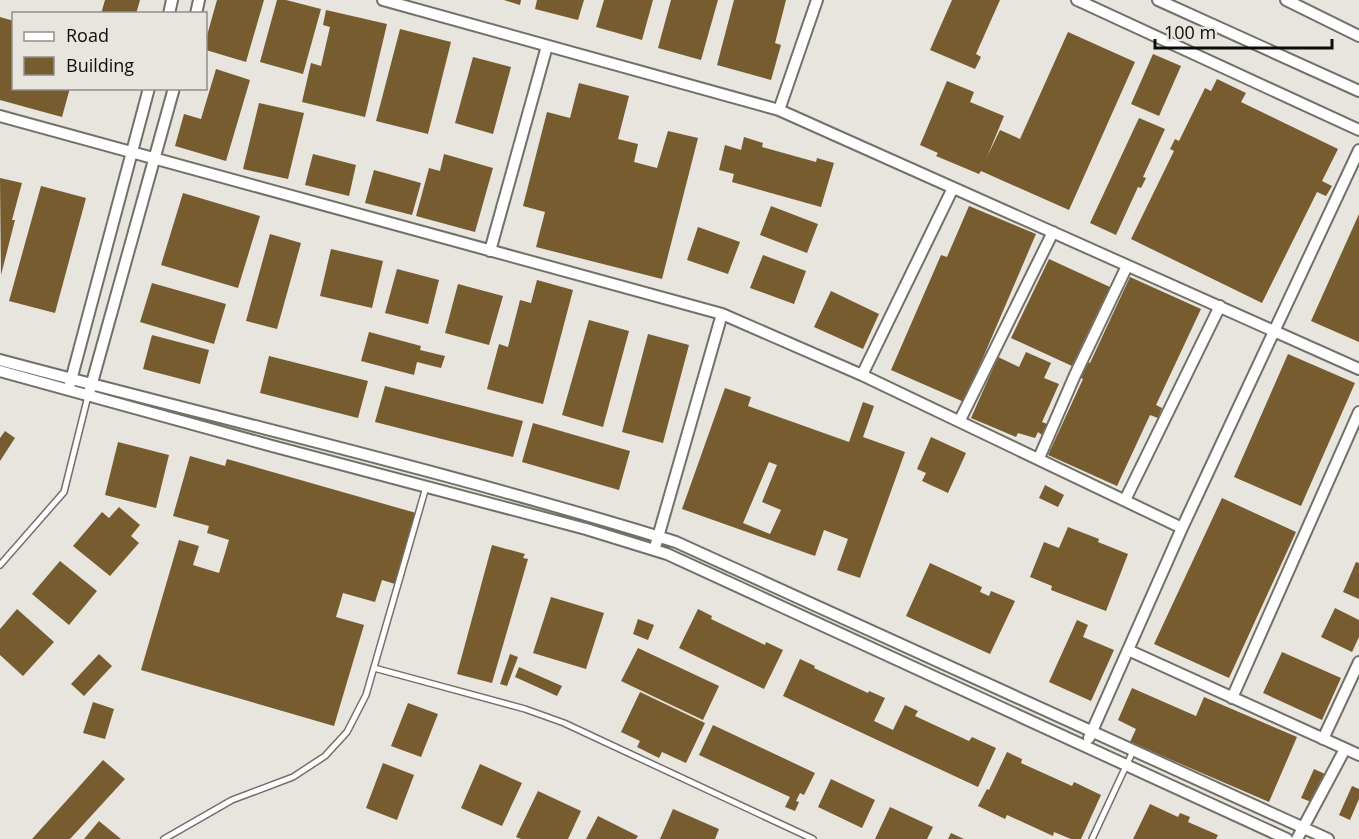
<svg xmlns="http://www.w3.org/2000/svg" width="1359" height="839" font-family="'Open Sans',sans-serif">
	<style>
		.building { fill: #765c2f; fill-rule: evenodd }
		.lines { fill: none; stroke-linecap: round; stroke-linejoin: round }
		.lane-casing { stroke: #736f69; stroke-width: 8 }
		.street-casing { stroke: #736f69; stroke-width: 14 }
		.lane { stroke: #fff; stroke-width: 5 }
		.street { stroke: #fff; stroke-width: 10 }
	</style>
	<rect width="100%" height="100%" fill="#e8e4de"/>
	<!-- building -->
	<path class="building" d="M105,0H140L136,14H101Z
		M217,0H264L246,62L206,50V39Z
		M277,0H286L321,9L303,74L260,62Z
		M504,0H521L520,5Z
		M537,0H584L578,20L535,9Z
		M604,0H653L642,40L596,27Z
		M671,0H718L701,60L658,48Z
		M734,0H786L775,43L781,45L771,80L717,65Z
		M952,0H1000L976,54L981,57L975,69L930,50Z
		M326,10L387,24L365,117L302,102L311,63L321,66L330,27L323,25Z
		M0,17L14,21V88H70L62,117L0,100Z
		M400,29L451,42L428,134L376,121Z
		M1068,32L1135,62L1069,210L981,171L979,174L936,156L938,153L920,145L947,81L974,92L970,102L1004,116L987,157L1000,130L1020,139Z
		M1153,54L1181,66L1159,116L1131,104Z
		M473,57L511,67L493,134L455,123Z
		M216,69L250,80L226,161L175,146L184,114L201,119Z
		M1217,79L1246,93L1241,102L1338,149L1322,181L1332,186L1326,196L1317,192L1262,303L1131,239L1174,151L1170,149L1175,139L1179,141L1205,88L1211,91Z
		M579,83L629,96L618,139L638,144L634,162L657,168L668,131L698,138L662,279L536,247L545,212L523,206L547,112L570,118Z
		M259,103L304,113L288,179L243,169Z
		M1139,118L1165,129L1143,177L1146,178L1141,188L1138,187L1116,235L1090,223Z
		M744,137L763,143L762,147L816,162L817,158L834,163L821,207L732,182L734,174L719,170L725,145L741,150Z
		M313,154L356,165L349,196L305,185Z
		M444,154L493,168L475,232L416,216L429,168L440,171Z
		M374,170L421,183L412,215L365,203Z
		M0,178L22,183L12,220H15L1,275Z
		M41,186L86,198L55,313L9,301Z
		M183,193L260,216L238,288L161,265Z
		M771,206L818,224L807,253L760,235Z
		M969,206L1036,234L964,402L891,370L941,255L947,257Z
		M1359,214V342L1311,321Z
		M698,227L740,242L728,274L687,260Z
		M270,234L301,243L277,329L246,321Z
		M331,249L383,261L372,308L320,296Z
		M763,255L806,271L794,304L750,288Z
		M1049,259L1110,287L1072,366L1011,338Z
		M397,269L439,280L428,324L385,313Z
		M1130,277L1201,309L1156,405L1162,408L1158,418L1150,415L1117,486L1048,455L1083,379L1076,375L1083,360L1090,363Z
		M537,280L573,290L543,404L487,389L499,344L508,347L520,300L531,303Z
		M152,283L226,304L214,344L140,322Z
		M458,284L503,296L489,345L445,333Z
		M831,291L879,314L863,349L814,327Z
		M589,320L629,331L603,427L562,415Z
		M369,332L421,346L420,350L445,356L441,368L417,362L414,375L361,361Z
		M648,334L689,345L663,443L622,432Z
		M152,335L209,350L200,384L143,369Z
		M1026,352L1051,363L1044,378L1059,384L1042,422L1047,424L1042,435L1038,432L1035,438L1018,433L1016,437L971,418L998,357L1019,367Z
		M1288,354L1355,383L1301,506L1234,477Z
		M269,356L368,381L358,418L260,393Z
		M385,386L523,421L513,457L375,422Z
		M725,388L751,397L748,406L849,442L863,402L874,406L863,437L905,452L860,578L837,570L848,539L824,530L815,556L682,509ZM769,462L777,465L762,502L781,510L770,534L743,523Z
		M533,423L630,451L619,490L522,462Z
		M5,431L15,438L0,461V438Z
		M931,437L966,453L948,493L922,481L926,473L917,469Z
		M118,442L169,455L156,508L105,495Z
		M190,456L225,466L227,459L416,513L395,584L382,580L375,602L343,593L336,617L364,625L334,726L141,670L179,540L199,546L193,565L219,573L229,540L207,533L209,526L173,516Z
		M1045,485L1064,495L1058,507L1039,498Z
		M1222,498L1296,532L1229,678L1154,644Z
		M119,507L140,525L131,536L139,543L110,576L73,546L102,512L109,518Z
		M1068,527L1099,539L1098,542L1128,554L1106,611L1051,590L1052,586L1030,577L1044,542L1059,548Z
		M492,545L525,554L523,558L528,559L492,683L457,674Z
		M60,561L97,591L69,625L32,594Z
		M1356,562L1359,563V599L1343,592Z
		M930,563L982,587L980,592L989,596L991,591L1015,601L990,654L906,616Z
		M551,597L604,613L586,669L533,653Z
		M1335,608L1359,620V637L1352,652L1321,637Z
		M17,609L54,642L23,676L0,655V629Z
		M698,609L712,616L711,619L765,645L766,642L783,650L764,689L679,648Z
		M638,619L654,625L648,640L633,634Z
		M1077,620L1088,625L1083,637L1114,650L1091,701L1049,682Z
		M638,648L719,686L703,720L621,681Z
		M1282,652L1341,678L1322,720L1263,693Z
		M99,654L112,666L84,696L71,684Z
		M510,654L518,657L507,686L500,684Z
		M800,659L815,666L814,668L868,693L869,691L885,698L874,721L893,730L905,705L918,711L915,716L969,741L972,737L996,748L978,787L783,696Z
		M519,667L562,686L557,696L515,677Z
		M1132,688L1196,716L1204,697L1297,737L1269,802L1130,742L1136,729L1118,720Z
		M640,692L705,723L686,763L662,752L659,758L637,747L640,741L621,732Z
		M93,702L114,709L105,739L83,733Z
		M408,703L438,714L421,757L391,746Z
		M713,725L815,773L804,795L800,793L796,801L799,802L795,811L785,807L790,797L699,755Z
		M1007,752L1022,759L1021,763L1072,786L1074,782L1101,795L1081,839H1071L1054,832L1053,836L1007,815L1005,819L978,806L987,789L989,790Z
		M103,760L125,779L70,839H32Z
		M383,763L414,775L397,820L366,808Z
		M480,764L522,783L502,826L461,808Z
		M1314,769L1327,775L1314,803L1301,798Z
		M831,779L875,800L862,828L818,807Z
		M1352,786L1359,789V799L1350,820L1339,815Z
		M538,791L581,811L568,839H521L516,837Z
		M1150,804L1178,817L1180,813L1190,817L1188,822L1218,835L1216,839H1133Z
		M890,807L933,827L927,839H875Z
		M673,809L719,829L715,839H660Z
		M598,816L638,836L636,839H586Z
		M99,821L121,839H84Z
		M951,833L964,839H948Z"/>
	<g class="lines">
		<!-- lane casing -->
		<g class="lane-casing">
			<path id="lane" d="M0,565L64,492L88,396
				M374,668L525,709L564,723L813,839
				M164,839L232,800L293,777L325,756L347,732L366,695L426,487
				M1092,839L1133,751"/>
		</g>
		<!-- street casing -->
		<g class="street-casing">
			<path id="street" d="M383,0L779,110L1359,369
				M1077,0L1359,130
				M1158,0L1359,91
				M1286,0L1359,36
				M169,14L172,0
				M196,14L199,0
				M779,110L817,0
				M0,116L722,314L862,375L1182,528
				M490,251L547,46
				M0,360C225,420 453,473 676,542L1328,839
				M0,371L272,446L586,529L667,554L1287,839
				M862,375L953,188
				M70,384L149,88
				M90,390L174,88
				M960,420L1053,232
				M1039,458L1075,375L1127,266
				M1125,500L1220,306
				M656,544L722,314
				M1128,650L1359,755
				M1232,698L1359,412
				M1089,738L1182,528L1359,150
				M1323,739L1359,662
				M1297,839L1345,749"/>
		</g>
		<!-- lane -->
		<use href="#lane" class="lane"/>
		<!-- street -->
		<use href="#street" class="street"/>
	</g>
	<!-- legend -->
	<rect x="12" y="12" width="195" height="78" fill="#e8e4de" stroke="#908e89" stroke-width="1.5"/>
	<rect x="24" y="32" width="30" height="9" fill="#ffffff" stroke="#908e89" stroke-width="1.5"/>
	<text x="66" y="42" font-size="18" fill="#0d0c0a">Road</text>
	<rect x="24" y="57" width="30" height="18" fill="#765c2f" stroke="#908e89" stroke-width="1.5"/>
	<text x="66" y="72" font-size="18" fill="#0d0c0a">Building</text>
	<!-- scale -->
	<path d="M1155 39v9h177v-9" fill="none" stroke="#0d0c0a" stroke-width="3"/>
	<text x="1164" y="39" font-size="18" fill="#0d0c0a" stroke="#e8e4de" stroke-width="4.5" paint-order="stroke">100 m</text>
</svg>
